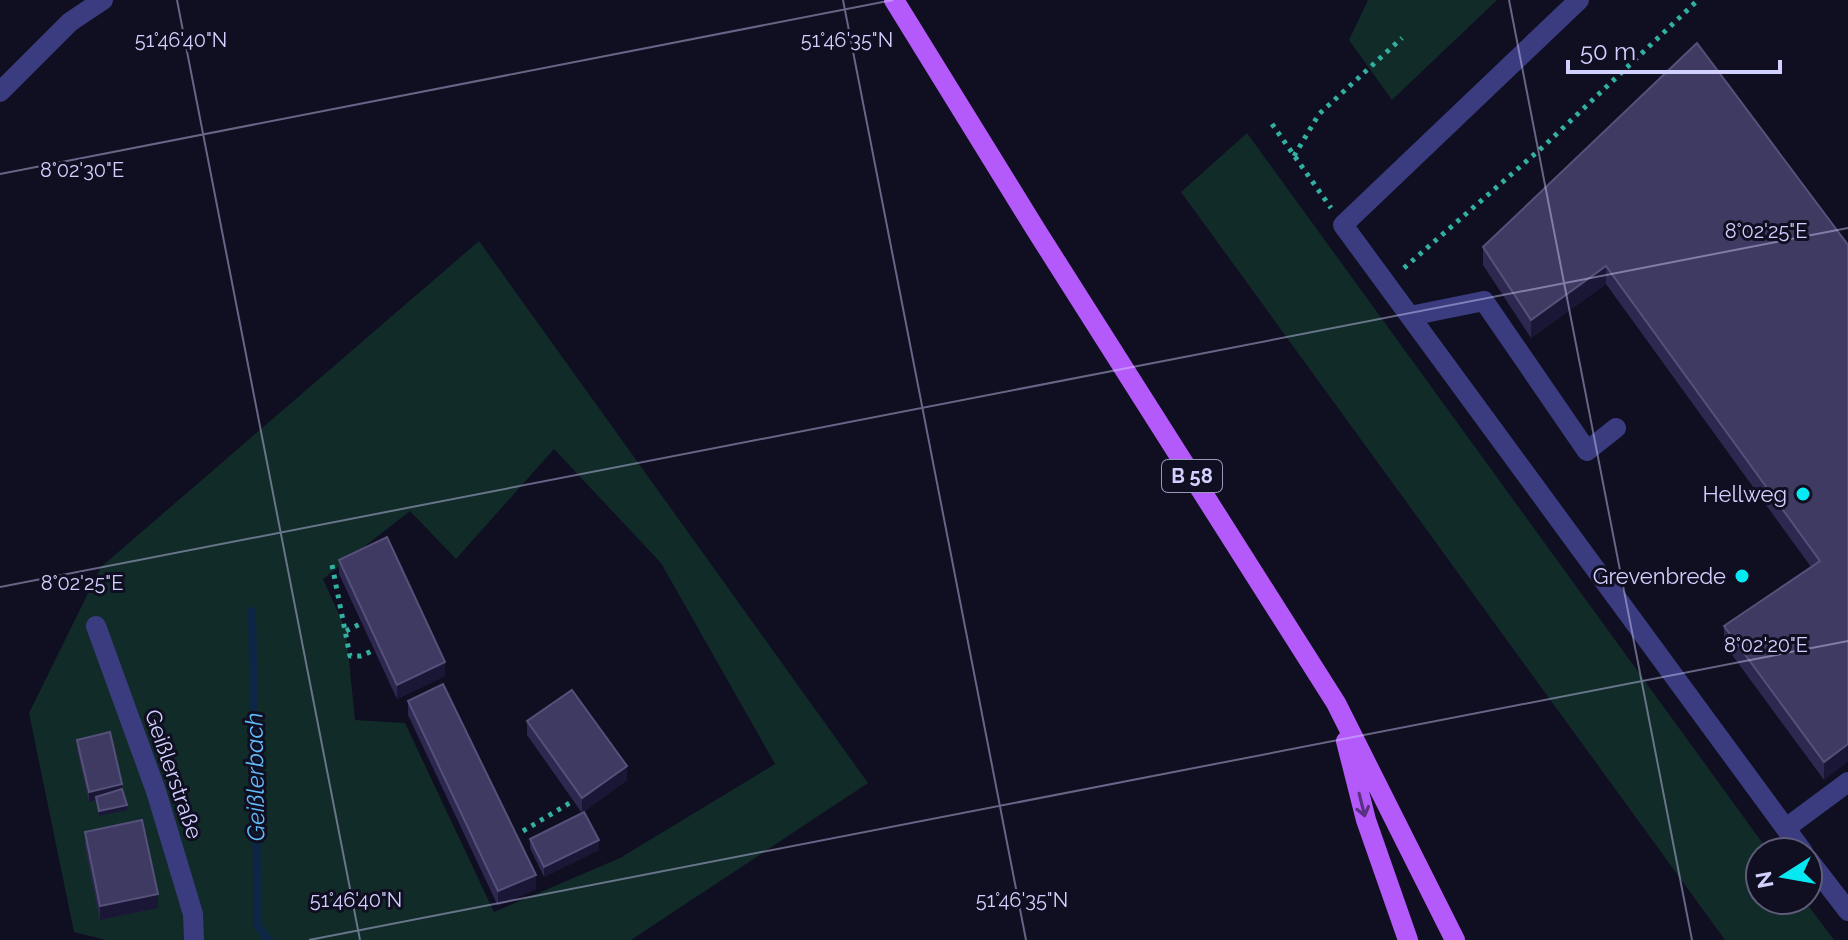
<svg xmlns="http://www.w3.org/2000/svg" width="1848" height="940" font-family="Raleway,sans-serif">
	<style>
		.green { fill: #112b29; fill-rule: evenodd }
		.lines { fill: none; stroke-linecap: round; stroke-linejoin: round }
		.stream { stroke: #0e2646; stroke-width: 8 }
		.path { stroke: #32b0a1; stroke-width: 5; stroke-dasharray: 4 6; stroke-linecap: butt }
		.minor { stroke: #3a3c7f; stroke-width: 20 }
		.major { stroke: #b55afa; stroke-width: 20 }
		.wall { fill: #2c284f }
		.shaded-wall { fill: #1a1635 }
		.building { fill: #3e3a62; stroke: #55517a; stroke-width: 2 }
		.oneway { stroke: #5a3083 }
		.ticks { fill: none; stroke: #d2d0fe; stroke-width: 2; stroke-opacity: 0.45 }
		.poi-dot { fill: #07e9f2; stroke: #100e21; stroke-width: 3 }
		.labels { text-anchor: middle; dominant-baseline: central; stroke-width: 6; stroke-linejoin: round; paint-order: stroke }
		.shield { fill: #100e21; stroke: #9896bc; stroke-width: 2 }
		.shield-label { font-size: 20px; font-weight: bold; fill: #d2d0fe }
		.poi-label { font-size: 22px; fill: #d2d0fe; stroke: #100e21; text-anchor: end }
		.street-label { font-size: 22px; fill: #d2d0fe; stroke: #100e21 }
		.water-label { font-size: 24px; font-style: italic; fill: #61bcfa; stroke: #100e21 }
		.ticks-label { font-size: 20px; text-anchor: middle; fill: #d2d0fe; stroke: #100e21; stroke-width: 6; stroke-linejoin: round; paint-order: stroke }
	</style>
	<rect width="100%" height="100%" fill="#100e21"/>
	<!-- green -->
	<path class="green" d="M1368,0H1497L1392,100L1349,40Z
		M1247,133L1769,852H1760V900H1804L1834,940H1725L1181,192Z
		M479,241L868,783L631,940H106L74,932L29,713L101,567ZM554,449L661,563L775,764L620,858L494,912L405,723L355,720L346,630L323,579L410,511L456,559Z"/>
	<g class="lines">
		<!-- stream -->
		<path class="stream" d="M252,611L258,927L269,940"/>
		<!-- path -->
		<path class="path" d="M1272,124L1331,208
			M1294,156L1319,114L1402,38
			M1404,268L1545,145L1698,0
			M332,565L350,656H361L374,650
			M346,631L362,623
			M523,831L573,801"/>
		<!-- minor -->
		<path class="minor" d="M1579,0L1343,225L1803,852
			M0,92L70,22L103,0
			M1410,316L1484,301L1587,451L1616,428
			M96,626L156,791L193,914L194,940
			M1786,828L1848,782
			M1808,859L1848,911"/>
		<!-- major -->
		<path class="major" d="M894,0L1036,230L1336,703L1455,940
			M1346,741L1366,820L1408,940"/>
	</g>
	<!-- wall -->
	<path class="wall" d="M1848,245L1824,780L1724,644V626L1811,567L1606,284L1531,338L1483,265V247Z
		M339,560L445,676L397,699L339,574Z
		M408,701L536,889L498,906L408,715Z
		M527,721L627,780L582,813L527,735Z
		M77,740L122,789L127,810L99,816L96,800L89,802L77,750Z
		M85,832L158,908L100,920L85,846Z
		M530,839L599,850L544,877L530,848Z"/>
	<!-- shaded-wall -->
	<path class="shaded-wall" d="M1606,266V284L1531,338V320Z
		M445,662V676L397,699V685Z
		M1848,744V762L1824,780V762Z
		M627,766V780L582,813V798Z
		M122,784V794L96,797V800L89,802V792Z
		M127,805V810L99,816V811Z
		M599,840V850L544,877V867Z
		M536,875V889L498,906V891Z
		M158,894V908L100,920V906Z"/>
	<!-- building -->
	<path class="building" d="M1697,43L1848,245V744L1824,762L1724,626L1820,561L1606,266L1531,320L1483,247Z
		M387,537L445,662L397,685L339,560Z
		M443,684L536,875L498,891L408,701Z
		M572,690L627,766L582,798L527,721Z
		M110,732L122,784L89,792L77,740Z
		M122,789L127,805L99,811L96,797Z
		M584,812L599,840L544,867L530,839Z
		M142,820L158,894L100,906L85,832Z"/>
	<!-- one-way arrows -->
	<defs><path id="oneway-shaft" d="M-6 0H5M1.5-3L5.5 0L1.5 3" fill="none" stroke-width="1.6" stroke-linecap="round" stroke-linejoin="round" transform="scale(2)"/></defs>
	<use class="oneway" href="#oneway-shaft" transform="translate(1362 805) rotate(76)"/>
	<!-- ticks -->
	<path class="ticks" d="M177,0L360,940M843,0L1026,940M1509,0L1692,940M0,174L893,0M0,587L1848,228M309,940L1848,641"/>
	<!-- markers -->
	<g class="poi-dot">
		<circle cx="1803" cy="494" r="8"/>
		<circle cx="1742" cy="576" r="8"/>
	</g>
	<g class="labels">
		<!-- shield labels -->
		<rect class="shield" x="1162" y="460" width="60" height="32" rx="6"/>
		<g class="shield-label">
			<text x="1192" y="476">B 58</text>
		</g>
		<!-- poi labels -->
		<g class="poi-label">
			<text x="1787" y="494">Hellweg</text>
			<text x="1726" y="576">Grevenbrede</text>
		</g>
		<!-- street labels -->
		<g class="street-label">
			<text transform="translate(174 774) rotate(71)">Geißlerstraße</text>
		</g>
		<!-- water labels -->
		<g class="water-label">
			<text transform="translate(255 777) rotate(-91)">Geißlerbach</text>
		</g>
	</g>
	<g class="ticks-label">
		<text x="181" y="47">51°46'40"N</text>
		<text x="847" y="47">51°46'35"N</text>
		<text x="82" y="177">8°02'30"E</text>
		<text x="1766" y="238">8°02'25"E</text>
		<text x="82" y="590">8°02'25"E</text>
		<text x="1766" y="652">8°02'20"E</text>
		<text x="356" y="907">51°46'40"N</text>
		<text x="1022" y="907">51°46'35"N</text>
	</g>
	<!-- north arrow -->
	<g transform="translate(1784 876) rotate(259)"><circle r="38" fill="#100e21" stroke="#5e5c79" stroke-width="2"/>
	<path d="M0-6L14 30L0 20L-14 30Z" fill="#07e9f2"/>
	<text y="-12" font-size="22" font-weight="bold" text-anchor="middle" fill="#d2d0fe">N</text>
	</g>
	<!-- scale -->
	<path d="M1568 60v12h212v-12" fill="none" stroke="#d2d0fe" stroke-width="4"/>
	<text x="1580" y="60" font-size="24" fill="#d2d0fe" stroke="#100e21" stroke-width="6" paint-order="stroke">50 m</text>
</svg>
